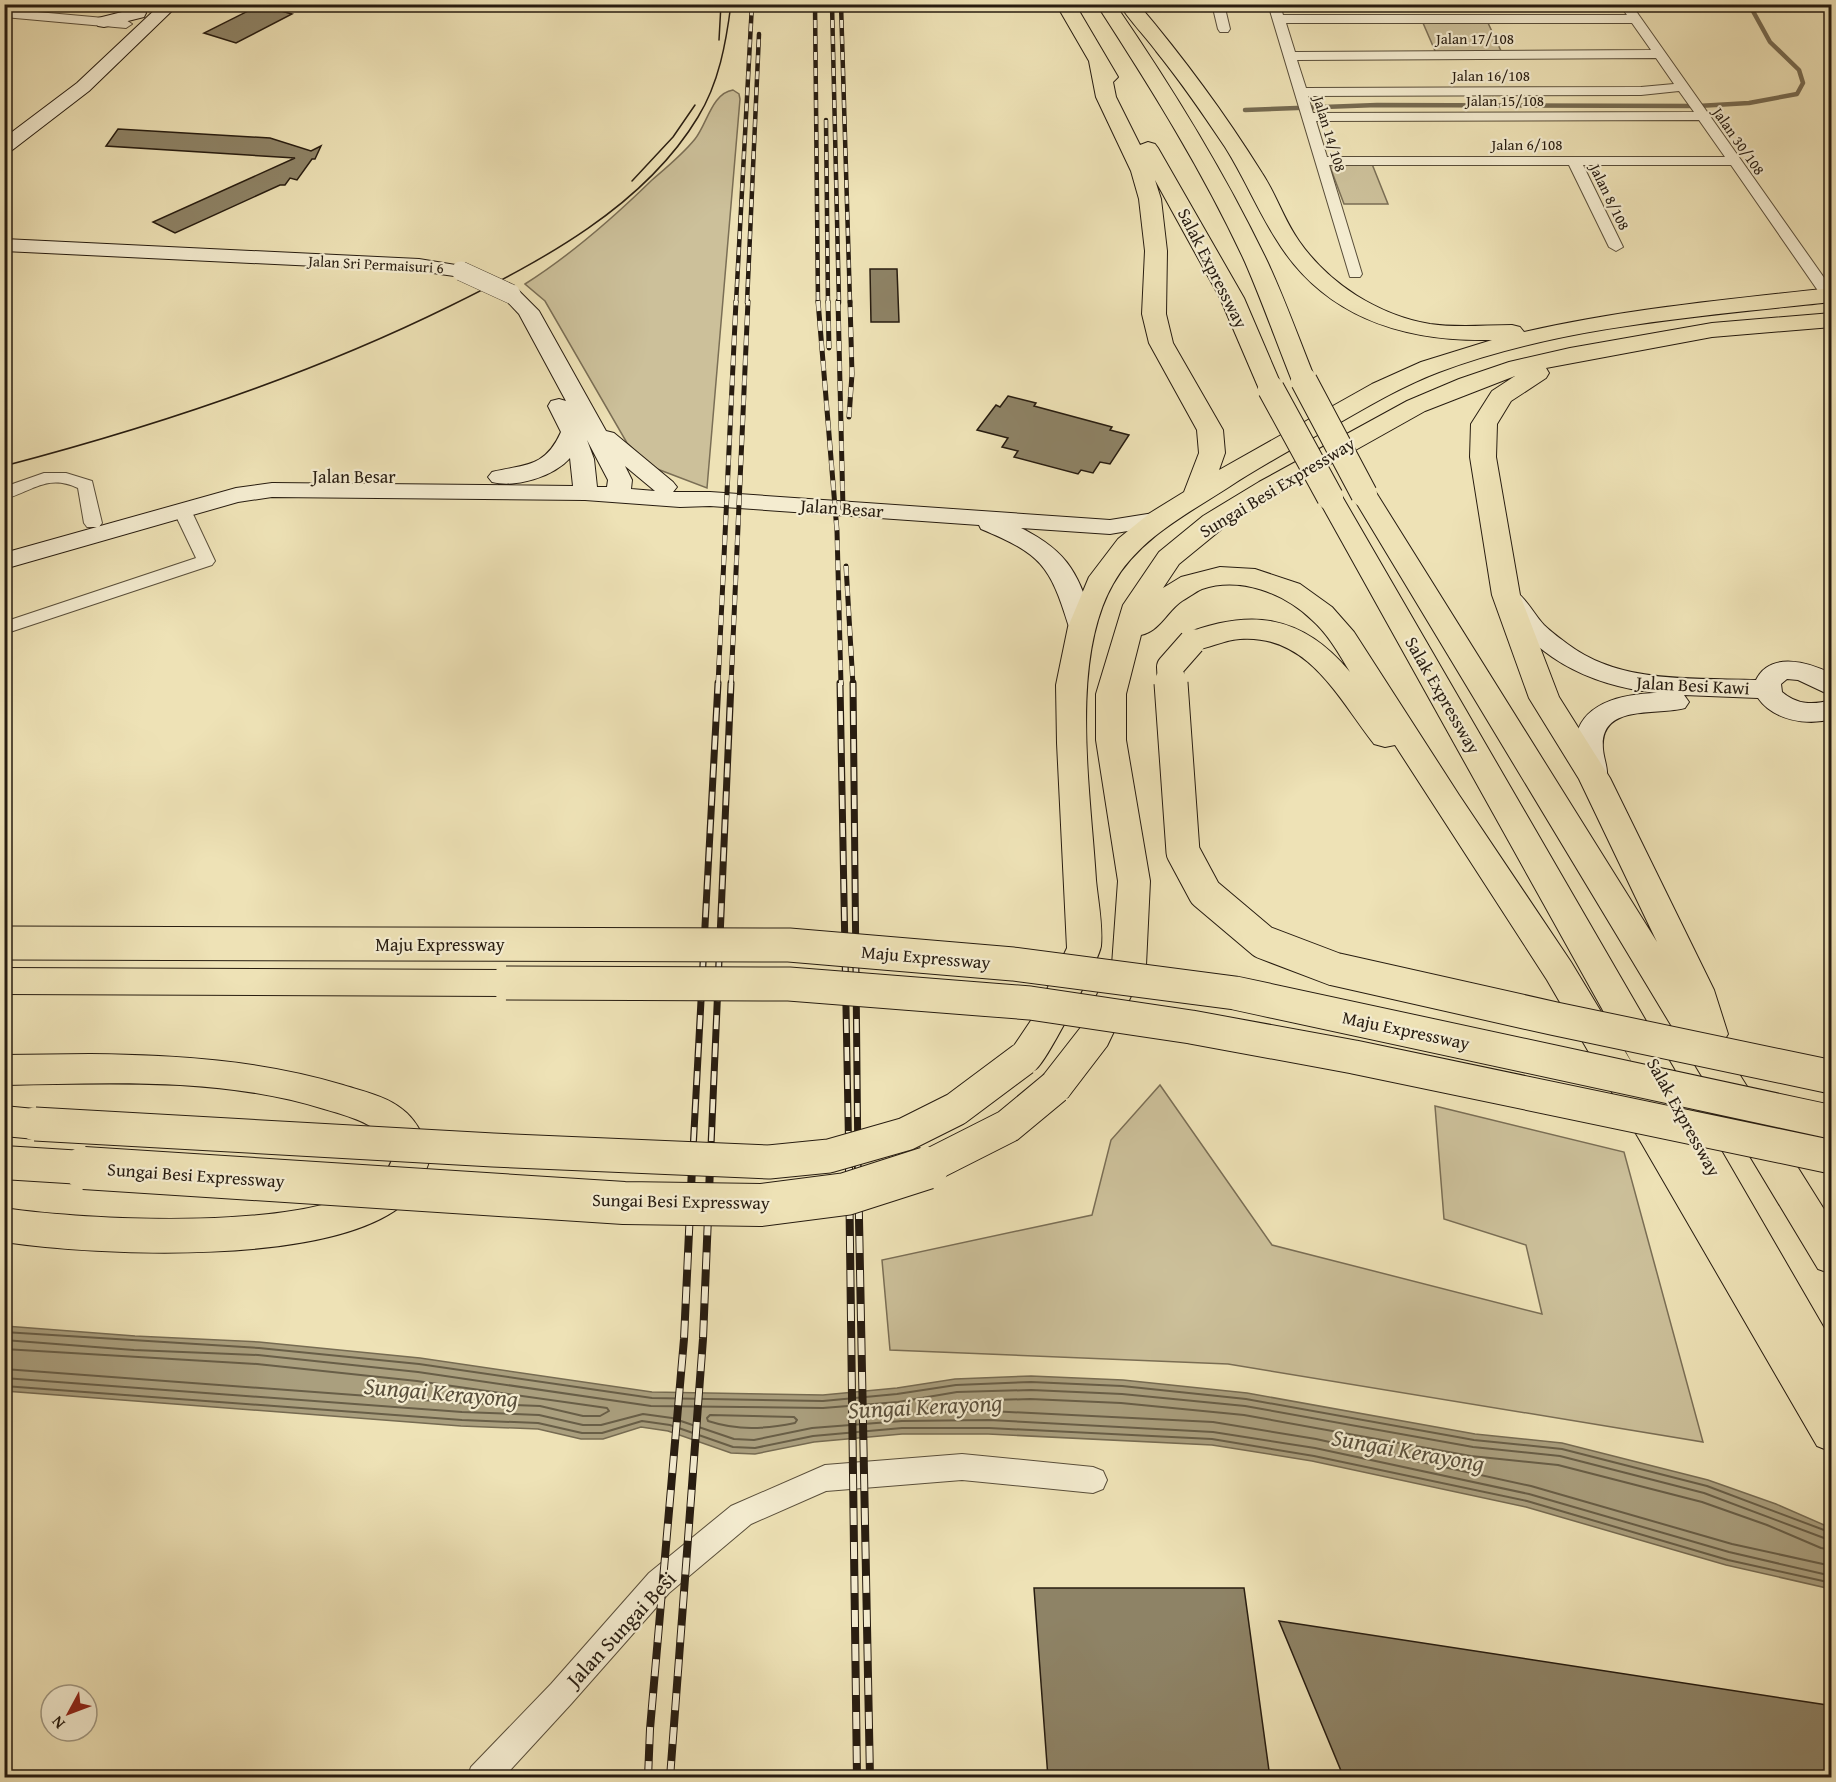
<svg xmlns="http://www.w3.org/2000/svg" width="1836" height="1782" font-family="'Gentium Book Plus',serif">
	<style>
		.green { fill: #ccc09a; stroke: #7a6e55; stroke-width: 1.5 }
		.water { fill: #aa9f7e; stroke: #766b52; stroke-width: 1.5 }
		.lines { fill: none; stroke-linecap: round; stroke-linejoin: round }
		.shore { stroke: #685e47; stroke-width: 2 }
		.stream { stroke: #766b52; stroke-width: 4.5 }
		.building { fill: #8e8366; stroke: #271c10; stroke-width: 1.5 }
		.street-casing { stroke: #594e3a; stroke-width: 2 }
		.secondary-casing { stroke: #271c10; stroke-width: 2 }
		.highway-casing { stroke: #271c10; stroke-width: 2 }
		.street { fill: #f4ecd0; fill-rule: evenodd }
		.secondary { fill: #f4ecd0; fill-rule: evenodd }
		.highway { fill: #eee2b6; fill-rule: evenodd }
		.tram { stroke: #271c10; stroke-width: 1.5 }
		.rail-far3-casing { stroke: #271c10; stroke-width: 4.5 }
		.rail-far2-casing { stroke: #271c10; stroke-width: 5 }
		.rail-far1-casing { stroke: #271c10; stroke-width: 7 }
		.rail-casing { stroke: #271c10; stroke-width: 8 }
		.rail-far3 { stroke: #f4ecd0; stroke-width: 3; stroke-dasharray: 8; stroke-linecap: butt }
		.rail-far2 { stroke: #f4ecd0; stroke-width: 4; stroke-dasharray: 10; stroke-linecap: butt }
		.rail-far1 { stroke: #f4ecd0; stroke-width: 4.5; stroke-dasharray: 14; stroke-linecap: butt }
		.rail { stroke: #f4ecd0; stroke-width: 6; stroke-dasharray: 17; stroke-linecap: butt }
		.secondary-bridge-casing { stroke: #271c10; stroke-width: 20; stroke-linecap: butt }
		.highway-bridge-far2-casing { stroke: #271c10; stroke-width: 28; stroke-linecap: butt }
		.highway-bridge-far1-casing { stroke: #271c10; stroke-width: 35; stroke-linecap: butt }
		.highway-bridge-casing { stroke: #271c10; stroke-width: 44; stroke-linecap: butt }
		.secondary-bridge { stroke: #f4ecd0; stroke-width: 19 }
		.highway-bridge-far2 { stroke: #eee2b6; stroke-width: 26 }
		.highway-bridge-far1 { stroke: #eee2b6; stroke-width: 33 }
		.highway-bridge { stroke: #eee2b6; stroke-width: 42 }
		.labels { text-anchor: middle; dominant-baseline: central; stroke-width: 4.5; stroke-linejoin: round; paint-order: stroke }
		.far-street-label { font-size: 15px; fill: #271c10; stroke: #f4ecd0 }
		.street-label { font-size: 18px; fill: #271c10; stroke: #f4ecd0 }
		.near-street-label { font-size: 21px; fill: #271c10; stroke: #f4ecd0 }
		.near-water-label { font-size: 24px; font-style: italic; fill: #5b503c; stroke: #f4ecd0 }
	</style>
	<rect width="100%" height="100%" fill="#eee2b6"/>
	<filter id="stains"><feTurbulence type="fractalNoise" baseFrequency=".00333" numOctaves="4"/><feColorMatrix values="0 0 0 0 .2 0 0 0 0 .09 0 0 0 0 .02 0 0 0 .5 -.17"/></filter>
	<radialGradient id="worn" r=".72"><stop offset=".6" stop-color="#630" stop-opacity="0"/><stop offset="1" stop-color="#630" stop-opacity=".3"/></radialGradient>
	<!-- green -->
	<path class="green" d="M1423,23H1488L1502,53H1436Z
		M733,90L739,94L740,99L707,488L652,467L627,443L545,301L525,284C571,255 613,218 652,180C667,167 683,154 695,139C707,124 712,93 733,90Z
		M1329,164H1372L1388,204H1344Z
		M1160,1085L1272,1245L1542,1314L1526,1245L1444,1219L1435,1106L1624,1152L1703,1442L1228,1364L890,1350L882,1260L1092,1215L1111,1140Z"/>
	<!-- water -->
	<path class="water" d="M5,1326L135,1336L259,1342L420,1358L652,1392L823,1395L897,1388L955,1379L1031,1376L1123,1380L1247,1393L1475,1434L1562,1443L1708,1480L1776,1504L1831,1528V1589L1726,1565L1526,1507L1312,1461L1212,1445L988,1434H902L814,1442L755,1454L731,1453L668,1431L641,1427L603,1439H581L538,1429L461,1426L5,1391Z"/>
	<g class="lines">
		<!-- shore -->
		<path class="shore" d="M4,1332L259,1348L419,1364L652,1398L823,1401L897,1394L956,1385L1031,1382L1122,1386L1246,1399L1474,1440L1562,1449L1707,1486L1832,1533
			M4,1340L134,1350L258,1355L418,1372L651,1406L823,1408L898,1402L957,1392L1031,1390L1122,1394L1245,1406L1473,1447L1560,1456L1704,1493L1832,1541
			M4,1349L257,1364L417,1381L607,1408L609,1411L600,1416H583L540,1406L463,1403L4,1369
			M4,1378L462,1412L539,1415L583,1425H601L643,1414L672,1418L734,1439L754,1440L812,1428L902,1421L989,1420L1213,1432L1315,1448L1529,1494L1729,1552L1832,1576
			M4,1386L462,1420L538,1423L582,1433H602L642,1421L670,1425L733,1447L755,1448L813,1436L902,1428H989L1212,1439L1314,1456L1527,1501L1728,1560L1832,1583
			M710,1415L794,1417L797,1420L795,1423C764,1429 739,1431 708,1421L707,1418Z
			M1832,1550L1821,1548L1767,1525L1702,1502L1558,1465L1471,1456L1244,1415L1121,1403L1030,1399L958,1401L928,1408L931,1412L990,1411L1213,1422L1316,1439L1531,1486L1732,1544L1832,1566"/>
		<!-- stream -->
		<path class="stream" d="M1245,110L1377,105L1698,106L1749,103L1797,94L1803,83L1799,70L1770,42L1749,4"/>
	</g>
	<!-- building -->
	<path class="building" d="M260,5L292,14L236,43L204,33Z
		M118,129L270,138L311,151L321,146L315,159H312L297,180L290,178L285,185H280L175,233L153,222L295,158L106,146Z
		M870,269H897L899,322H871Z
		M1008,396L1036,403L1034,406L1112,427L1110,430L1129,435L1110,464L1100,462L1093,473L1081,470L1078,474L1014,457L1018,451L1002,447L1008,438L977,430L996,405L1000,407Z
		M1034,1588H1244L1270,1778H1048Z
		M1279,1621L1827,1705L1832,1715V1778H1344Z"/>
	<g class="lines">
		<!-- street casing -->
		<g class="street-casing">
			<path id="street" d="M1212,4H1224L1230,29L1228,32H1220L1218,29Z
				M1268,4H1280L1283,15H1627L1619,4H1631L1832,289V299L1823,298L1731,165H1583L1623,247L1616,251L1609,247L1569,165H1329L1362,274L1360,277H1350ZM1286,23H1632L1651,50L1295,52ZM1656,58L1674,84L1641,87L1306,88L1297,60ZM1679,91L1694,112L1313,113L1308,96L1641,95ZM1699,120L1725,157H1327L1316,121Z
				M4,9L126,20L132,24L126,28L4,17Z
				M44,473H66L92,481L102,523L99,527H87L84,523L78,488C47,473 32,492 4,499V487Z
				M183,507L189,508L192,512L215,561L212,565L4,634V622L196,558L174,512L177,508Z
				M962,1454L1093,1467L1103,1471L1107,1480L1103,1489L1093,1493L962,1480L826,1491L751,1524L669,1593L571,1704L503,1778H467L471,1767L551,1684L649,1573L731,1506L825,1465Z"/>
		</g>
		<!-- secondary casing -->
		<g class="secondary-casing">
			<path id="secondary" d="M161,4H179L89,91L11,151L4,153V138L77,83Z
				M138,8L144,9L146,13L144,17L104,27L98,26L95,22L98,18Z
				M4,239L419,259L468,267L471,271L468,275L461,277L419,271L4,251Z
				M511,288L518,290L539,311L606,431L614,433L673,482L677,487L673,492H710L1110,520L1160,512L1169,514L1172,519L1169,524L1110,534L1021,528C1071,553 1079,576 1095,627L1091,633L1082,635L1073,633L1069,627C1050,565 1041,554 981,529L979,525L710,506L680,507L585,500L272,497L238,502L4,569V553L236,488L272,483L573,486L570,458C553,477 516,488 492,482L488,477L492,472C525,464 545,468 561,432L548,406L551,401L559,399L566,401L519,314L500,294L504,290ZM587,440L608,480L607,487H597L594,459ZM625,466L655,491L631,489L632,480Z
				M1506,587C1523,591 1532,612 1544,625C1551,632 1561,639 1569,645C1621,684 1696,678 1756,680C1770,651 1809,662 1832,674V696L1798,680L1787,679L1781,684L1782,692C1797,705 1813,705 1832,700V719C1807,726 1773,720 1758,698L1684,695L1689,702L1685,708C1657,716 1599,703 1603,749C1604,762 1611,773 1604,785L1594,788L1584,785C1579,777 1578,768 1577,758C1567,707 1616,694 1657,693C1585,685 1533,656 1493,595L1497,589Z"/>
		</g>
		<!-- highway casing -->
		<g class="highway-casing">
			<path id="highway" d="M1056,4H1075L1118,77L1113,82L1116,97L1140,145L1148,142L1155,144L1158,148L1244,298L1283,389L1280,394L1271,396L1262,394L1259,389L1220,298L1155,180L1161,199L1167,251L1166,314L1173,343L1223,430L1225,453L1219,470L1372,384L1421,362L1492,340C1404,342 1324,318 1276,239C1257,209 1244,177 1225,147C1203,114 1181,82 1156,51C1144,35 1130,21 1119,4H1138C1184,58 1225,114 1262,173C1276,194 1284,220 1299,241C1329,284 1378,315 1430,324C1457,328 1485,325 1512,325L1520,327L1524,332C1625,309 1729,299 1832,288V302C1703,316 1561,326 1439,372C1402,386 1367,407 1332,427C1298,446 1262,465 1229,487C1187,514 1138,539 1113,584C1069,661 1091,794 1096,880C1098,901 1103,925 1101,946C1099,960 1047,1061 1036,1069C1027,1075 1019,1072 1010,1069L1005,1059L1034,1016L1067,948L1057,743L1056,685L1068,627L1089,577L1118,539L1150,513L1184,492L1199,453L1197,430L1149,343L1142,314L1145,251L1139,199L1131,171L1096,97L1089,61Z
				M1101,4H1115C1172,87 1225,173 1268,263C1286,302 1300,342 1316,381L1313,386L1304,388L1295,386L1292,381C1276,341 1262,301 1245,262C1204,173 1152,90 1099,8Z
				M1832,313V327L1712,337L1546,368L1549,373L1546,378L1511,401L1497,424L1496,457L1520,595L1559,697L1610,778L1714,990L1728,1034L1721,1045L1832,1222V1274L1818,1269L1351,494L1355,488L1364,486L1373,488L1377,494L1657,942L1579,779L1529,698L1492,595L1470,457L1471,424L1492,391L1515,376L1425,411L1277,494L1223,528L1179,564L1163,588L1181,577L1220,567L1255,569L1300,584L1332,607L1354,632L1459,795L1571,962L1635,1068L1317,497L1321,491L1330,489L1339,491L1832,1342V1452L1817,1446L1547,980L1395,745L1385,747L1374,744C1338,698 1308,634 1240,639C1220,640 1201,654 1182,649L1178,642L1182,635C1250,608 1302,614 1350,672C1339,654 1328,634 1312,620C1284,593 1240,576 1202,589C1195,592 1189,597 1182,601C1167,611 1160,631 1141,635L1126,694V740L1150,881L1146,965L1107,1046L1068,1097L1055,1102L1042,1097L1037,1087L1042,1077L1081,1027L1112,965L1118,881L1096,740V694L1123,605L1159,552L1203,516L1259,482L1407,401L1459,379L1509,362L1570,348L1712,323Z
				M4,968L506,970L518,974L523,983L518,992L506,996L4,994Z
				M90,1054C176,1055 260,1060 343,1085C362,1091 386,1096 402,1109C417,1120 424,1138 432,1154C426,1170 419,1191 406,1202C334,1267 98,1256 4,1242V1208C83,1220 323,1234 381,1178C388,1171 391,1163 394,1154C390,1144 384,1135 375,1129C360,1119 341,1114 324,1109C221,1077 110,1083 4,1085V1055Z
				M4,1106L35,1109L48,1113L53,1124L48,1135L35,1139L4,1136Z"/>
		</g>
		<!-- street -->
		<use href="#street" class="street"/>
		<!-- secondary -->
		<use href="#secondary" class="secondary"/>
		<!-- highway -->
		<use href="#highway" class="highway"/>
		<!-- tram -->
		<path class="tram" d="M719,40L721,4
			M632,181L673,137L695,105
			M4,466C157,426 308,376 450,306C541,261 644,207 698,117C719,83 726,43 731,4"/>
		<!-- rail-far3 casing -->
		<g class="rail-far3-casing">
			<path id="rail-far3" d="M815,4L818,303
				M832,4L839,303
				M841,4L850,303
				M826,120L828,303
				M736,303L752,4
				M747,303L759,34"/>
		</g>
		<!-- rail-far2 casing -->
		<g class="rail-far2-casing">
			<path id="rail-far2" d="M818,301L837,531L841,685
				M828,301L829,348
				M838,301L843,509
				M849,417L852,374L850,301
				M846,566L853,685
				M718,685L736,301
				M731,685L748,301"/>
		</g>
		<!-- rail-far1 casing -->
		<g class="rail-far1-casing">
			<path id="rail-far1" d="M840,683L849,1169
				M853,683L858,1169
				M692,1169L718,683
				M710,1169L731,683"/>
		</g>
		<!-- rail casing -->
		<g class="rail-casing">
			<path id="rail" d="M849,1168L857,1778
				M858,1168L870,1778
				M648,1778L650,1729L684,1339L692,1168
				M670,1778L703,1339L710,1168"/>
		</g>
		<!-- rail-far3 -->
		<use href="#rail-far3" class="rail-far3"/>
		<!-- rail-far2 -->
		<use href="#rail-far2" class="rail-far2"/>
		<!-- rail-far1 -->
		<use href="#rail-far1" class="rail-far1"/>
		<!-- rail -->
		<use href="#rail" class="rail"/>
		<!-- secondary-bridge casing -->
		<g class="secondary-bridge-casing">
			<path id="secondary-bridge" d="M461,271L511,294"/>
		</g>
		<!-- highway-bridge-far2 casing -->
		<g class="highway-bridge-far2-casing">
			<path id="highway-bridge-far2" d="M1304,381L1364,494
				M1271,389L1330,497
				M1171,685L1170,667L1192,642"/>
		</g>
		<!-- highway-bridge-far1 casing -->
		<g class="highway-bridge-far1-casing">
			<path id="highway-bridge-far1" d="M1171,683L1183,852L1205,893L1263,942L1334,969L1556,1019L1832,1077
				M4,943L789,945L1013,964L1235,993L1832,1122
				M506,983L789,984L1030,1003L1191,1027L1354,1057L1832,1157
				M35,1124L493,1150L769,1162L829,1156L906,1134L956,1109L1023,1059
				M11,1163L107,1169
				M923,1169L1008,1126L1055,1087"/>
		</g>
		<!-- highway-bridge casing -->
		<g class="highway-bridge-casing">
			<path id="highway-bridge" d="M84,1168L624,1203L761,1205L846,1194L927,1168"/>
		</g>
		<!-- secondary-bridge -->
		<use href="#secondary-bridge" class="secondary-bridge"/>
		<!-- highway-bridge-far2 -->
		<use href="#highway-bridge-far2" class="highway-bridge-far2"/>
		<!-- highway-bridge-far1 -->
		<use href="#highway-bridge-far1" class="highway-bridge-far1"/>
		<!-- highway-bridge -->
		<use href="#highway-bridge" class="highway-bridge"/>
	</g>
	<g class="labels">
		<!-- far-street labels -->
		<g class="far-street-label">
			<text x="1475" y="38">Jalan 17/108</text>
			<text x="1491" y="75">Jalan 16/108</text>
			<text x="1505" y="100">Jalan 15/108</text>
			<text transform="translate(1330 134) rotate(73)">Jalan 14/108</text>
			<text transform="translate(1739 141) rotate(55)">Jalan 30/108</text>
			<text x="1527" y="144">Jalan 6/108</text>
			<text transform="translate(1610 197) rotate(64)">Jalan 8/108</text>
			<text transform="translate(376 264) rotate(3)">Jalan Sri Permaisuri 6</text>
		</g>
		<!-- street labels -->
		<g class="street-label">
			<text transform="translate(1213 268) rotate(63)">Salak Expressway</text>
			<text x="354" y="476">Jalan Besar</text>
			<text transform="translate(1277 487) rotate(-31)">Sungai Besi Expressway</text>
			<text transform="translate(842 508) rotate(4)">Jalan Besar</text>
			<text transform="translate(1693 685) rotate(3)">Jalan Besi Kawi</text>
			<text transform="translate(1443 695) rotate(60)">Salak Expressway</text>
			<text x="440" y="944">Maju Expressway</text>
			<text transform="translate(926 957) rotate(5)">Maju Expressway</text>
			<text transform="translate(1406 1030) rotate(12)">Maju Expressway</text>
			<text transform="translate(1684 1117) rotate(61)">Salak Expressway</text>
			<text transform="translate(196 1175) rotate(4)">Sungai Besi Expressway</text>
			<text transform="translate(681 1201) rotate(1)">Sungai Besi Expressway</text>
		</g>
		<!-- near-street labels -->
		<g class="near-street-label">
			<text transform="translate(621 1629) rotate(-47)">Jalan Sungai Besi</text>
		</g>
		<!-- near-water labels -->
		<g class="near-water-label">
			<text transform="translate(441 1392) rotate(5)">Sungai Kerayong</text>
			<text transform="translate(925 1406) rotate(-3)">Sungai Kerayong</text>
			<text transform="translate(1408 1450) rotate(10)">Sungai Kerayong</text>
		</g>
	</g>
	<!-- margin -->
	<rect width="1836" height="1782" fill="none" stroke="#eee2b6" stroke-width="24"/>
	<rect x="6" y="6" width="1824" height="1770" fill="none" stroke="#271c10" stroke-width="3"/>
	<rect x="12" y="12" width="1812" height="1758" fill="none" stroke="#271c10" stroke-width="1.5"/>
	<!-- north arrow -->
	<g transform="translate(69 1713) rotate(229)"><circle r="28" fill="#f4ecd0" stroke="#a29983" stroke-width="1.5"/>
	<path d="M0-4.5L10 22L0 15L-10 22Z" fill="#8f2418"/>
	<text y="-9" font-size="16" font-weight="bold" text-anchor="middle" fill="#271c10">N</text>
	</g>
	<rect width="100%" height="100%" filter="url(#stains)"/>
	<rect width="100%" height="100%" fill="url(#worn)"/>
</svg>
